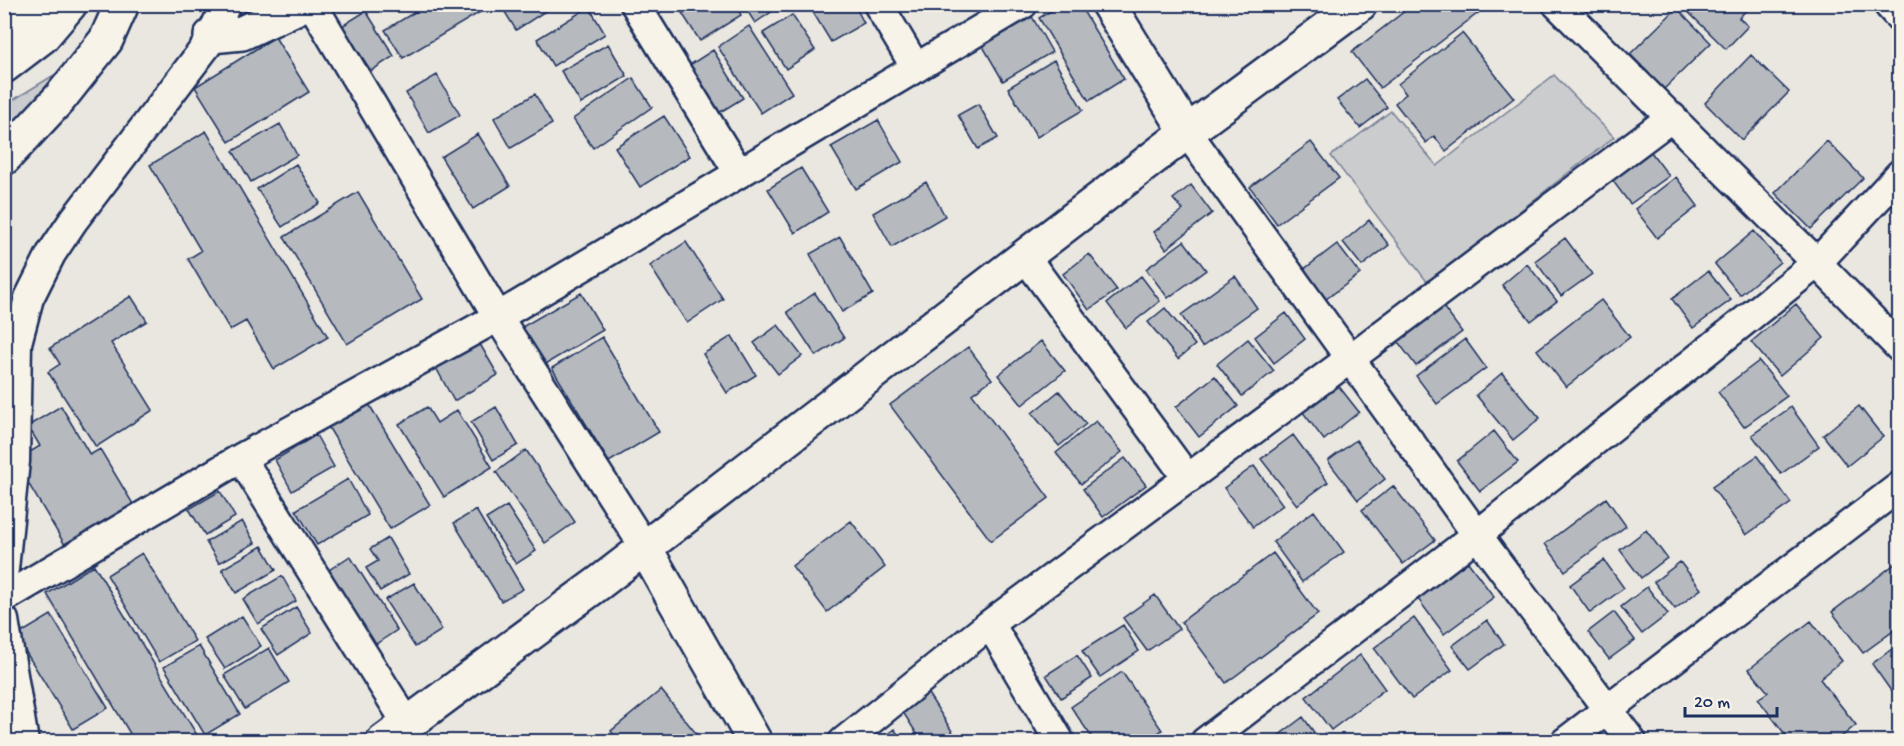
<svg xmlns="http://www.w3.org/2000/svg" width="1904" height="746" font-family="'Gochi Hand',sans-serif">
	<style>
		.green { fill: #cbcccd; stroke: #737e96; stroke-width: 1.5 }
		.building { fill: #b6babf; stroke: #1b2f5e; stroke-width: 1.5 }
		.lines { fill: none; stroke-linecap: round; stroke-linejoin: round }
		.street-casing { stroke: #1b2f5e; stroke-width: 33 }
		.secondary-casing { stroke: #1b2f5e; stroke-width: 38 }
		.highway-casing { stroke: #1b2f5e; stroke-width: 38 }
		.street { stroke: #f7f3e8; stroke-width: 28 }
		.secondary { stroke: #f7f3e8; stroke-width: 33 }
		.highway { stroke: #f7f3e8; stroke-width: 33 }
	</style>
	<rect width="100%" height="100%" fill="#eae7e0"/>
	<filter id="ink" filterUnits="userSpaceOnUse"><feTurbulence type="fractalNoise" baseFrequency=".0167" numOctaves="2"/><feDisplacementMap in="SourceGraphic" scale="12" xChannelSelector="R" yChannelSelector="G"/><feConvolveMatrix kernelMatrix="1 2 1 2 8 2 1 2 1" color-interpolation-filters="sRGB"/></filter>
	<g filter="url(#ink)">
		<!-- green -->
		<path class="green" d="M72,64L5,139V105Z
			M1554,75L1614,137L1428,283L1331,156L1391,111L1437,166Z"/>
		<!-- building -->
		<path class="building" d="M428,4H478L482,11L403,58L385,30Z
			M500,4H544L547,10L516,30Z
			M647,4H674L653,16Z
			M696,4H735L741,15L700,41L682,13Z
			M743,4H783L755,23Z
			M808,4H854L864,23L831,42Z
			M1062,4H1079L1124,79L1089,101L1039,18Z
			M1264,4H1280L1271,13Z
			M1414,4H1490L1380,88L1352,52Z
			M1680,4H1752L1739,18L1748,26L1726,49Z
			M589,7L605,34L553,66L537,39Z
			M1677,8L1711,43L1664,89L1630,54Z
			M366,11L394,56L371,71L342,26Z
			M1030,13L1052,52L1003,81L981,43Z
			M792,15L815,50L786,69L763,33Z
			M749,26L792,93L761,113L718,47Z
			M1462,33L1514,98L1446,151L1434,136L1426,143L1395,103L1406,94L1398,84Z
			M275,37L309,92L229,142L195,87Z
			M608,44L627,76L581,104L561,71Z
			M713,50L743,98L714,116L685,68Z
			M1751,55L1789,92L1742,140L1705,103Z
			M1054,60L1083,110L1037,137L1008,88Z
			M437,75L460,115L429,133L406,93Z
			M633,78L652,107L593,148L573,119Z
			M1365,79L1387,107L1360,128L1337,100Z
			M535,94L552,124L511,148L494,118Z
			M978,104L998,138L978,149L958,115Z
			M664,116L690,156L640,187L615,147Z
			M878,120L902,162L856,189L831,147Z
			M280,124L297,155L251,182L233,151Z
			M206,131L328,337L274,369L246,321L230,330L188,259L201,251L150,165Z
			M478,134L510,186L473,209L441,157Z
			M1827,141L1863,178L1811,229L1775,193Z
			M1311,142L1339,178L1277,224L1250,187Z
			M1648,148L1669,176L1630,204L1610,177Z
			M296,164L320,203L282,227L257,189Z
			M801,168L828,212L795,233L768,189Z
			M1676,177L1698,206L1657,238L1635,209Z
			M926,182L945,216L892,247L873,213Z
			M1191,185L1212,213L1166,249L1154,232L1183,210L1173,199Z
			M358,192L422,299L347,344L284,237Z
			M1369,220L1389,245L1362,266L1343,242Z
			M1754,231L1780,262L1740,295L1715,264Z
			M840,237L873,294L842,312L810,254Z
			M1565,238L1592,274L1561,296L1535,261Z
			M1184,241L1206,270L1168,298L1146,269Z
			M686,242L723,299L687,323L650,266Z
			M1337,244L1360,274L1326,299L1303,270Z
			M1089,254L1117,290L1089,310L1063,274Z
			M1527,264L1557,301L1531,321L1502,285Z
			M1708,271L1731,300L1693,328L1672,299Z
			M1141,276L1160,301L1126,328L1107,303Z
			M1235,276L1257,308L1202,347L1181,315Z
			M581,293L603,330L544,365L522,327Z
			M815,293L844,338L816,356L787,312Z
			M131,296L147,321L111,343L153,410L96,447L48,372L60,364L50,348Z
			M1601,300L1630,337L1566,387L1537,350Z
			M1441,304L1462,332L1416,366L1396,339Z
			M1796,304L1824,338L1780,376L1751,342Z
			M1165,308L1195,345L1178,359L1148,322Z
			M1286,313L1305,339L1274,363L1255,337Z
			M778,325L802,356L778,374L754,343Z
			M732,336L756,375L727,393L703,354Z
			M602,337L659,432L609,462L552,368Z
			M477,339L498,375L454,401L434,364Z
			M1248,339L1274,371L1242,396L1217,364Z
			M1465,339L1486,368L1437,404L1416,376Z
			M1041,341L1065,371L1022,405L998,375Z
			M968,347L992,379L972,394L1049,498L991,541L890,405Z
			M1759,361L1787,396L1744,427L1718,392Z
			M1502,373L1540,418L1513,440L1476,395Z
			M1215,376L1238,406L1199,437L1176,407Z
			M1337,384L1359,412L1324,440L1302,411Z
			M1059,391L1086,424L1059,446L1032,413Z
			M367,401L430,505L390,529L327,425Z
			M61,406L90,455L100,449L133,504L65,545L15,461L40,446L28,426Z
			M1859,406L1883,437L1847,466L1823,435Z
			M427,407L437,423L457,410L492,467L444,497L399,424Z
			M496,407L518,445L493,460L471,422Z
			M1791,407L1819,446L1781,474L1752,435Z
			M1096,421L1122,452L1081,484L1056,453Z
			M1494,431L1518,462L1480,491L1457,461Z
			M316,435L334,467L292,491L275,460Z
			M1293,435L1328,482L1297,505L1261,459Z
			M1356,440L1385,479L1358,500L1328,461Z
			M526,450L575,522L545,543L496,472Z
			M1757,456L1791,503L1746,535L1712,487Z
			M1125,458L1146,485L1103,517L1083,489Z
			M1254,466L1283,505L1253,527L1224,488Z
			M348,479L368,515L317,545L296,510Z
			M1393,486L1435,540L1403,564L1362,510Z
			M220,491L235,517L205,535L189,509Z
			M1606,498L1626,526L1565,571L1545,544Z
			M507,506L536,551L516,564L486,519Z
			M476,510L523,589L501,601L454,523Z
			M1314,511L1344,552L1302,582L1273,542Z
			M242,521L255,543L219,563L206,542Z
			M851,521L885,567L827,612L792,566Z
			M1646,530L1667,558L1641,578L1620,550Z
			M388,538L409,574L380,591L366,568L378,561L370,549Z
			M262,546L276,570L236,593L222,569Z
			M142,553L195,641L159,662L107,575Z
			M1273,553L1318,614L1226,683L1181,622Z
			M350,556L397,630L373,646L326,572Z
			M1604,560L1624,588L1590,613L1570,585Z
			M1900,560V626L1863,653L1832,612Z
			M1468,562L1494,597L1444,634L1418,599Z
			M1680,562L1701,589L1675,609L1654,582Z
			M94,565L197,735L186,742H135L47,594Z
			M282,576L296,601L258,624L243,599Z
			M414,583L442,630L415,647L385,600Z
			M1647,587L1668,614L1642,634L1621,607Z
			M1155,595L1179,629L1147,651L1123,618Z
			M296,607L312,633L278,655L261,629Z
			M1614,612L1635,640L1609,659L1588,632Z
			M51,615L108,708L73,729L16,636Z
			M242,616L261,646L225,669L205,639Z
			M1414,618L1452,670L1412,699L1374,648Z
			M1487,620L1504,644L1470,669L1452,646Z
			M1811,621L1842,661L1820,679L1856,725L1835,742H1791L1758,699L1768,692L1749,669Z
			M1123,625L1139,651L1100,677L1082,651Z
			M1900,643V685L1891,691L1872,664Z
			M199,646L240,714L205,735L164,667Z
			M269,648L289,682L245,709L224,675Z
			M1077,655L1092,678L1061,698L1046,675Z
			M1360,655L1385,689L1331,730L1306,697Z
			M1122,672L1162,730L1146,742H1095L1071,707Z
			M661,690L703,742H619L611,731Z
			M927,692L957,739L953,742H922L901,709Z
			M1303,717L1321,742H1270Z
			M894,729L904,742H877Z"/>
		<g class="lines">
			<!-- street casing -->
			<g class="street-casing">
				<path id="street" d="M312,4L498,317L645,548
					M635,4L739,173
					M878,4L916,68
					M1557,4L1817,263L1900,348
					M1187,132L1477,535L1632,742
					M1026,258L1188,479
					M241,458L408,725
					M4,569L15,461L17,343L29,298L51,254L73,221L207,45L226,4
					M4,598L241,458L498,317L1023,4
					M4,620L24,742
					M990,624L1060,742
					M843,742L990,624L1351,358L1672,117
					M1205,742L1477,535L1817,263L1900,174
					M1565,742L1900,486"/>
			</g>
			<!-- secondary casing -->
			<g class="secondary-casing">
				<path id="secondary" d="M1108,4L1187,132
					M1891,4L1900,14
					M211,36L242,33L304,4
					M645,548L755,742
					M383,742L599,583L1187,132L1360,4"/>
			</g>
			<!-- highway casing -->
			<g class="highway-casing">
				<path id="highway" d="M4,34L37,4
					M4,66L42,37L70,4
					M4,158L60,98L106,40L122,4"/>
			</g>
			<!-- street -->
			<use href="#street" class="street"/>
			<!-- secondary -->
			<use href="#secondary" class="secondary"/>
			<!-- highway -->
			<use href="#highway" class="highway"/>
		</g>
	</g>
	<!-- margin -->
	<rect width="1904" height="746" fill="none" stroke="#f7f3e8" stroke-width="24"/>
	<rect x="12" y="12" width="1880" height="722" fill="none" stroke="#1b2f5e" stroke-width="2" filter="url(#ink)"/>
	<!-- scale -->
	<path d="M1685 707v9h92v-9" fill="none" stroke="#1b2f5e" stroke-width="3"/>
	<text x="1694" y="707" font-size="18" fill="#1b2f5e" stroke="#f7f3e8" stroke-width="4.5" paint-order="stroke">20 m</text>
</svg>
